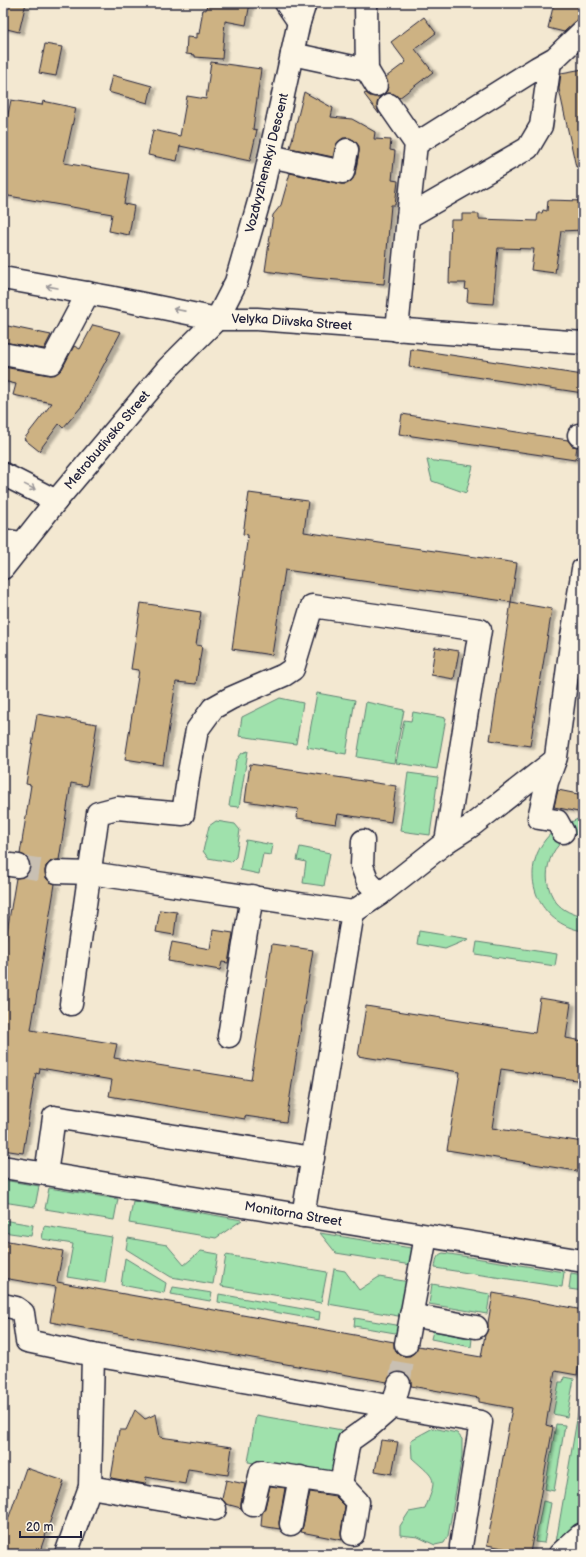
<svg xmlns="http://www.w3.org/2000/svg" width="586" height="1557" font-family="'Balsamiq Sans',sans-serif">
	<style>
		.green { fill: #9fe1ac; stroke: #608274 }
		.building { fill: #cdb283; stroke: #22223b; filter: url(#shadow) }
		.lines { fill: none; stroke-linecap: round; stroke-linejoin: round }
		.minor-tunnel { stroke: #c9c0b3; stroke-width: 22; stroke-dasharray: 22 11; stroke-linecap: butt }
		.minor-casing { stroke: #22223b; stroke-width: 25 }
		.major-casing { stroke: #22223b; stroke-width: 25 }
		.minor { stroke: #fcf5e5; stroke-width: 22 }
		.major { stroke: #fcf5e5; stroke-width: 22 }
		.oneway { stroke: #9a9698 }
		.labels { text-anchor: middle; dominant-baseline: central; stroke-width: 3.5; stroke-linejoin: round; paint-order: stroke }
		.street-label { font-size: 13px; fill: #22223b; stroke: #fcf5e5 }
	</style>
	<defs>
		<filter id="shadow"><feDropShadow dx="4.5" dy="2.5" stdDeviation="1" flood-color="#0004"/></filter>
	</defs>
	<rect width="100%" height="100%" fill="#f3e8d1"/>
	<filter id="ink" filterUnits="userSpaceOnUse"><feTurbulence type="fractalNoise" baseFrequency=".025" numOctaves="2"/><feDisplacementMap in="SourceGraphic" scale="8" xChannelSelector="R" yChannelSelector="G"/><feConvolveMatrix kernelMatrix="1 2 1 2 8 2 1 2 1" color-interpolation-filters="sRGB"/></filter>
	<g filter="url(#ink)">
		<!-- green -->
		<path class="green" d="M427,460L473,466L466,493L432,481Z
			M317,693L355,700L346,754L307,747Z
			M280,698L303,703L296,744L239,736L242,717Z
			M366,702L404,710L394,763L357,757Z
			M413,712L446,718L437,769L396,763L404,720L411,721Z
			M248,751L239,807L229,806L236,761L242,753Z
			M408,773L438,777L430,835L400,831Z
			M578,819H583V833C550,836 537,878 556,902C563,911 573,914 583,917V931C539,924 518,876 545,840C553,829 566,824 578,819Z
			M216,821L235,824L240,830L236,857L231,862L208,858L203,851L209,826Z
			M246,840L273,845L271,855L263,854L259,874L240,870Z
			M300,847L330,853L324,886L303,883L306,862L297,860Z
			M419,931L469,939L445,949L417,944Z
			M477,942L557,954L555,966L475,954Z
			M3,1180L39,1186L35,1207L3,1202Z
			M49,1188L118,1199L114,1220L45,1209Z
			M133,1201L242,1220L216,1238L129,1223Z
			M3,1220L33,1225L31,1236L3,1232Z
			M44,1226L112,1237L105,1283L67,1277L73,1244L42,1239Z
			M320,1233L411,1248L413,1250L411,1265L336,1253Z
			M128,1238L167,1245L184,1265L201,1251L218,1254L213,1284L171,1277L126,1249Z
			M443,1253L564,1272L562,1287L435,1268C436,1261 436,1255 443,1253Z
			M226,1255L327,1272L321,1303L221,1286Z
			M125,1258L166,1283L164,1293L121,1285Z
			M334,1269L345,1271L359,1290L379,1277L410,1282L404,1317L328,1304Z
			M571,1273L583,1275V1291L569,1289Z
			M432,1284L490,1294L487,1314L429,1304Z
			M173,1287L212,1293L210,1301L171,1294Z
			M219,1294L320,1312L319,1320L218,1302Z
			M355,1318L402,1326L401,1334L354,1326Z
			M433,1331L472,1339L471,1347L431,1339Z
			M564,1377L574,1379L567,1417L553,1414L559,1382H563Z
			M583,1384V1530L555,1548Z
			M256,1415L342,1430L334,1477L248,1462Z
			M556,1424L565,1425L554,1491L545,1489Z
			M433,1428L457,1433L462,1439V1456L448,1536L444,1543L435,1545L418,1537L400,1535V1526L409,1512L425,1509C438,1476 436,1480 412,1458L411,1440Z
			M543,1501L551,1503L544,1543L535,1542Z"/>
		<!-- building -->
		<path class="building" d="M3,3H26L19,32L3,28Z
			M207,3H250L246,25L225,21L222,59L195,57V55L186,54L187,37L197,38V33L199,34L203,9L206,10Z
			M554,3H583V19L575,22L564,32L548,28Z
			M424,17L436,33L415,49L433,72L399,98L394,94L388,93L384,94L387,91L388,85L386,77L406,62L391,42Z
			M45,44L62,47L56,76L39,73Z
			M211,62L261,69L253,129L257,130L250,161L180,146L177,161L148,155L153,130L180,136L187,96L206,99Z
			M583,69V166L576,167L559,89L561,73Z
			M112,75L152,86L148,103L108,92Z
			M304,92L333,108L331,117L352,119L375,132L374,139L391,140L390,150L395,151L392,180L398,181L395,205H391L384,284L314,278L265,271L273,215L281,205L290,173L341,184H347L352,180L355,174L359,152V146L355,141L350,138H343L338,142L335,148L333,157L290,148Z
			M366,93L370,96L376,97L380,96L378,100L377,106L379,114L364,94Z
			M11,100L42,105L43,101L76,108L64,163L129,174L124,204L134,206L129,235L109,231L112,214L3,195V126L6,124Z
			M548,200L583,201V230L561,231L555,273L531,270L534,249L498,248L493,304L467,302L468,290L465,289L466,283H449L451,220H462V214H479V219L537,221L538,213H542L543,210L547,211Z
			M3,325L51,335L44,349L3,342Z
			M93,325L121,332L82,406L63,428L59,424L39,451L24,439L52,403L13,395L16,384L3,381V367L49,375L56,374L62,369L74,346L80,349Z
			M411,349L583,375V393L409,367Z
			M402,414L568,440L572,446L577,447L575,460L399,434Z
			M249,493L308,501L304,532L517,563L511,602L285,570L272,655L232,649L248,535L243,534Z
			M511,602L552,609L530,746L490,740Z
			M141,603L201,612L196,645L202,646L196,684L176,682L163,765L125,759L139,670L131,669Z
			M435,647L459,651L454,679L431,675Z
			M37,714L97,724L87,786L71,783L59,860L51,861L46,866L45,871L46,878L50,882L55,884L31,1030L117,1044L114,1058L251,1080L272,944L313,950L286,1122L245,1116V1119L109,1096L112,1080L40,1068L39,1074L36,1073L23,1153L3,1150V956L16,878L23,877L28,874L30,868L29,861L25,856L20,854L31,785L26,784Z
			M250,764L396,786L391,822L338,814L336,824L297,818L298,809L245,801Z
			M558,790L583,795V813L554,807Z
			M160,910L177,912L174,935L156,932Z
			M213,930L233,933L228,963L222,962L220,970L168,961L172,942L210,949Z
			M540,998L571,1003L566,1038L583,1041V1081L501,1069L492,1128L583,1142V1172L447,1150L460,1072L358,1056L366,1006L535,1033Z
			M3,1240L63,1251L57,1282L394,1342V1348L398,1353L404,1356H410L415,1352L418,1346L481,1357L485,1335L488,1329V1323L493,1293L583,1310V1343L577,1375L555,1371L546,1425L553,1427L530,1553L487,1545L512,1408L479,1402V1398L411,1386V1380L408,1376L402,1372H396L391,1375L387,1382L50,1322L56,1287L3,1278Z
			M135,1410L145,1419L156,1414L160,1437L232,1447L228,1475L188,1469L185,1484L146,1477L145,1484L111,1478L119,1430H126Z
			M381,1440L398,1442L392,1474L375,1471Z
			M26,1468L64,1481L39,1554H3V1534Z
			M226,1480L245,1484L241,1502V1508L226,1504L222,1499Z
			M270,1486L285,1488L279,1522L280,1529L261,1526L262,1514L265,1508Z
			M310,1492L335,1496L345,1506L341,1532L342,1540L301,1532L303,1526Z"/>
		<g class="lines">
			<!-- minor-tunnel -->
			<path class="minor-tunnel" d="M18,866L57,872
				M399,1384L406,1344"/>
			<!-- minor casing -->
			<g class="minor-casing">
				<g id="minor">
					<path d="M286,3L299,22"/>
					<path id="s1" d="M305,3L299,22L262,191L236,282L217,319H257L583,343"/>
					<path d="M366,3L367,70"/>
					<path d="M292,54L367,70L376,85"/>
					<path d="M389,105L416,144L408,217L397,330"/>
					<path d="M416,144L537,68L555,58L583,31"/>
					<path d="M270,156L343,172L347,150"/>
					<path d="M408,217L528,148L541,126L550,62"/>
					<path d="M3,354L51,363L88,293"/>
					<path d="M579,435H583"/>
					<path d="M3,540L21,543"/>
					<path d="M583,569L572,637L583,639"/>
					<path d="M563,832L557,821L539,818L547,782L556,757L572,637"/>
					<path d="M363,841L362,866L368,882L380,894"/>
					<path d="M3,864L18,866"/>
					<path d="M57,872L90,873L353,912L380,894L446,842L471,826L555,760"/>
					<path d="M71,1004L98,813L117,808L183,814L189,772L197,730L213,708L231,698L284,675L293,669L312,606L480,630L446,842"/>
					<path d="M229,1036L252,896"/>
					<path id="s2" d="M3,1167L583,1261"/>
					<path d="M46,1174L54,1117L313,1158"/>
					<path d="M303,1216L353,912"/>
					<path d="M3,1305L16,1308L23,1313L27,1341L93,1355L481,1422L461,1546V1554"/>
					<path d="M411,1315L476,1327"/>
					<path d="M406,1344L426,1236"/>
					<path d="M341,1484L358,1502L353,1534"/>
					<path d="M90,1487L215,1509"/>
					<path d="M253,1505L261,1472L341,1484L349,1441L370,1426L393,1406L399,1384"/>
					<path d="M291,1524L300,1477"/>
					<path d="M66,1554L90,1487L93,1355"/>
					<path d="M560,1554L581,1535H583"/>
				</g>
			</g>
			<!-- major casing -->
			<g class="major-casing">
				<g id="major">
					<path d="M3,278L109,297L217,319"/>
					<path d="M3,474L56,501"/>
					<path id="s3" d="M3,568L56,501L168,368L217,319"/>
				</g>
			</g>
			<!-- minor -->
			<use href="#minor" class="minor"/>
			<!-- major -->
			<use href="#major" class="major"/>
		</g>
		<!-- one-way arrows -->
		<defs><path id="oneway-shaft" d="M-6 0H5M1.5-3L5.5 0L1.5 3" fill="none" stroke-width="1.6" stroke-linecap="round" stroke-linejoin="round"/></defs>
		<g class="oneway">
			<use href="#oneway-shaft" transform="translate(52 287) rotate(-170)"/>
			<use href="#oneway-shaft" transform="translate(179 310) rotate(-169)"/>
			<use href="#oneway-shaft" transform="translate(30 487) rotate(26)"/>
		</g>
	</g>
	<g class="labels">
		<!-- street labels -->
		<g class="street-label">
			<text transform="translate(267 163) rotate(-76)">Vozdvyzhenskyi Descent</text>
			<text stroke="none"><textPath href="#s1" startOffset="404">Velyka Diivska Street</textPath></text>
			<text stroke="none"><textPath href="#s3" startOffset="165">Metrobudivska Street</textPath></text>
			<text stroke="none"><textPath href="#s2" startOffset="294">Monitorna Street</textPath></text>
		</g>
	</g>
	<!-- margin -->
	<rect width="586" height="1557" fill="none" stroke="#fcf5e5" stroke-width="16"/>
	<rect x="8" y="8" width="570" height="1541" fill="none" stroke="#22223b" stroke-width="1.5" filter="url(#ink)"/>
	<!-- scale -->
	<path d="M20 1531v6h61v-6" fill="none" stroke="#22223b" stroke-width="2"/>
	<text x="26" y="1531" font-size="12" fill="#22223b" stroke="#fcf5e5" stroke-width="3" paint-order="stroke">20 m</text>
</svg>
